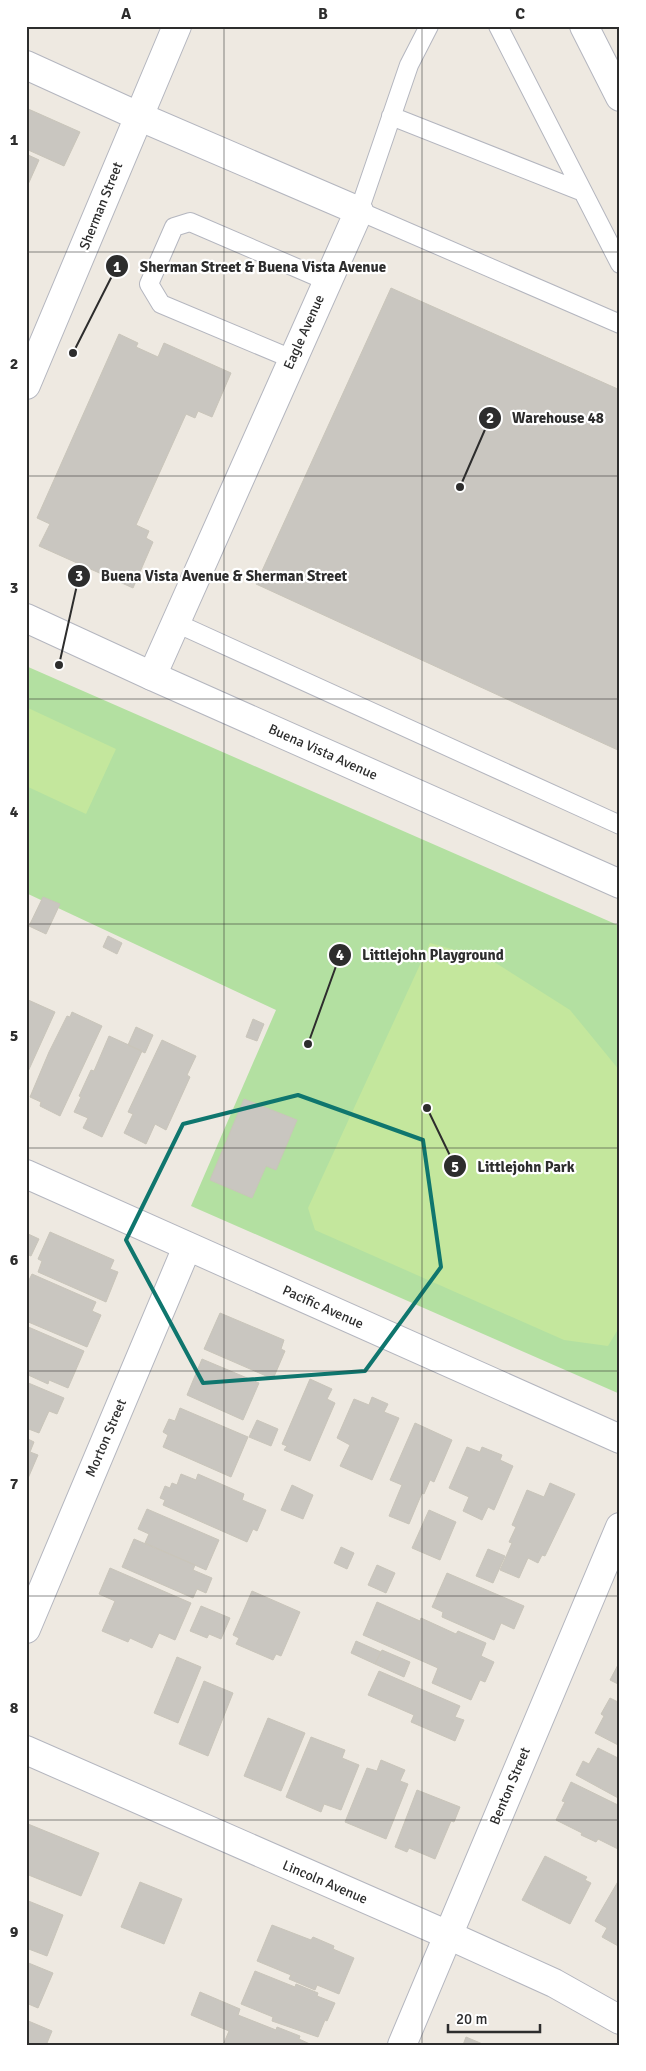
<svg xmlns="http://www.w3.org/2000/svg" width="646" height="2071" font-family="Signika,sans-serif">
	<style>
		.green { fill: #b3e0a1 }
		.pitch { fill: #c4e79d }
		.building { fill: #c9c6c0; stroke: #c9c5ba }
		.lines { fill: none; stroke-linecap: round; stroke-linejoin: round }
		.lane-casing { stroke: #b4b6bf; stroke-width: 20 }
		.street-casing { stroke: #b4b6bf; stroke-width: 30 }
		.secondary-casing { stroke: #b4b6bf; stroke-width: 30 }
		.lane { stroke: #fff; stroke-width: 18 }
		.street { stroke: #fff; stroke-width: 28 }
		.secondary { stroke: #fff; stroke-width: 28 }
		.marked { fill: none; stroke: #0f766e; stroke-width: 4; stroke-linejoin: round }
		.grid { fill: none; stroke: #2d2d2d; stroke-width: 1; stroke-opacity: 0.55 }
		.labels { text-anchor: middle; dominant-baseline: central; stroke-width: 4.5; stroke-linejoin: round; paint-order: stroke }
		.street-label { font-size: 14px; fill: #2d2d2d; stroke: #fff }
		.leader { fill: none; stroke: #2d2d2d; stroke-width: 2 }
		.callout-dot { fill: #2d2d2d; stroke: #fff; stroke-width: 2 }
		.mark-label { font-size: 15px; text-anchor: middle; font-weight: bold; fill: #fff }
		.callout-label { font-size: 15px; text-anchor: middle; font-weight: bold; fill: #2d2d2d; stroke: #fff; stroke-width: 4.5; stroke-linejoin: round; paint-order: stroke }
		.neatline { fill: none; stroke: #2d2d2d; stroke-width: 2 }
		.grid-label { font-size: 16px; text-anchor: middle; font-weight: bold; fill: #2d2d2d }
	</style>
	<rect width="100%" height="100%" fill="#eee9e1"/>
	<!-- green -->
	<path class="green" d="M26,666L620,926V1394L191,1206L276,1010L26,893Z"/>
	<!-- pitch -->
	<path class="pitch" d="M26,707L116,749L86,814L26,786Z
		M430,943L491,960L570,1010L620,1071V1326L608,1346L564,1340L315,1230L308,1208Z"/>
	<!-- building -->
	<path class="building" d="M26,108L80,132L64,166L26,149Z
		M26,154L39,160L26,189Z
		M391,288L620,390V751L256,584Z
		M119,334L138,343L136,347L158,357L164,343L231,373L212,417L198,411L195,418L186,414L136,525L149,531L146,538L153,542L133,588L39,546L50,524L37,518Z
		M43,897L60,904L46,934L29,926Z
		M108,936L122,943L117,954L103,947Z
		M26,999L55,1012L26,1076Z
		M72,1012L102,1026L60,1116L40,1106L41,1102L30,1097L49,1052L67,1016L70,1017Z
		M253,1019L264,1024L257,1041L246,1037Z
		M136,1027L153,1035L145,1053L128,1045Z
		M109,1036L142,1051L102,1137L83,1128L88,1118L74,1112L81,1097L79,1096L91,1070L94,1071Z
		M162,1040L196,1056L187,1075L190,1077L166,1130L155,1124L146,1144L124,1133L133,1114L128,1112Z
		M244,1099L297,1120L276,1170L266,1166L252,1198L210,1180Z
		M50,1232L114,1260L110,1269L118,1272L106,1302L38,1272L42,1261L38,1259Z
		M26,1233L39,1239L31,1256L26,1254Z
		M32,1274L96,1302L92,1311L101,1315L87,1347L26,1321V1286Z
		M220,1313L284,1340L281,1349L285,1351L273,1379L204,1349Z
		M26,1326L84,1351L68,1388L49,1380L48,1384L26,1374Z
		M202,1359L259,1383L243,1420L187,1395Z
		M310,1379L332,1389L327,1399L335,1403L310,1461L284,1450L287,1446L282,1444Z
		M26,1382L64,1398L57,1414L49,1411L39,1433L26,1428Z
		M372,1397L388,1404L384,1412L399,1418L372,1480L340,1466L350,1445L337,1438L354,1399L369,1405Z
		M180,1408L248,1437L231,1477L163,1447L168,1435L163,1432L169,1419L175,1421Z
		M257,1420L278,1429L271,1446L249,1437Z
		M415,1423L452,1440L434,1482L430,1480L424,1494L422,1493L409,1524L389,1516L402,1485L390,1480Z
		M26,1438L34,1442L30,1452L38,1455L26,1483Z
		M467,1447L480,1452L482,1447L502,1455L500,1460L513,1466L494,1510L488,1507L482,1520L463,1511L469,1497L449,1488Z
		M181,1474L196,1480L198,1474L244,1494L242,1500L266,1510L257,1531L253,1529L247,1542L163,1505L165,1500L160,1498L165,1486L170,1488L172,1483L177,1485Z
		M550,1483L575,1494L545,1556L542,1555L538,1563L528,1558L519,1578L500,1570L512,1543L509,1542L516,1527L512,1525L527,1490L544,1497Z
		M292,1485L313,1495L303,1519L281,1510Z
		M147,1509L219,1540L206,1570L145,1543L149,1534L138,1529Z
		M429,1510L456,1522L440,1560L412,1548Z
		M134,1539L195,1565L193,1570L212,1578L206,1593L197,1589L193,1598L122,1567Z
		M341,1547L354,1553L347,1569L334,1563Z
		M488,1549L505,1556L493,1583L476,1576Z
		M377,1565L395,1573L386,1593L368,1585Z
		M110,1568L191,1603L175,1640L159,1633L152,1648L130,1638L128,1642L102,1631L115,1601L99,1594Z
		M447,1573L524,1606L514,1629L501,1623L494,1640L442,1617L443,1612L432,1607Z
		M252,1591L300,1612L281,1656L276,1654L273,1660L236,1644L239,1638L233,1635Z
		M377,1602L420,1621L421,1618L456,1634L458,1631L486,1643L481,1656L494,1662L485,1682L480,1680L471,1700L432,1683L438,1668L363,1635Z
		M201,1606L230,1618L221,1639L209,1634L207,1638L190,1631Z
		M356,1641L381,1652L375,1664L351,1653Z
		M382,1650L410,1662L404,1677L375,1664Z
		M177,1657L201,1667L178,1723L154,1713Z
		M620,1661V1685L610,1680Z
		M379,1671L460,1706L455,1717L464,1720L455,1741L411,1722L414,1715L368,1695Z
		M204,1681L233,1693L208,1756L179,1744Z
		M610,1698L620,1703V1746L595,1733L604,1716L601,1714Z
		M268,1718L305,1733L281,1791L244,1776Z
		M311,1737L345,1750L342,1758L359,1765L341,1810L324,1804L321,1812L286,1797Z
		M598,1748L620,1759V1799L576,1775L583,1761L589,1764Z
		M381,1760L405,1770L400,1781L408,1784L386,1839L345,1822L367,1768L377,1771Z
		M571,1782L620,1806V1850L598,1839L596,1842L581,1835L582,1833L556,1820L565,1802L562,1801Z
		M417,1790L460,1807L454,1822L451,1821L435,1859L409,1848L407,1852L395,1847Z
		M28,1824L99,1853L81,1896L26,1874Z
		M545,1856L587,1877L585,1880L591,1883L570,1924L522,1900Z
		M620,1878V1947L602,1937L607,1928L595,1921Z
		M140,1882L182,1899L164,1944L121,1927Z
		M26,1900L63,1915L47,1956L26,1948Z
		M272,1925L311,1940L313,1937L334,1946L333,1949L354,1958L339,1994L317,1985L315,1990L289,1979L291,1975L257,1961Z
		M26,1962L53,1973L38,2008L26,2003Z
		M255,1971L295,1987L296,1984L318,1993L317,1996L335,2003L327,2021L325,2020L318,2037L272,2021L273,2017L241,2004Z
		M200,1992L240,2009L238,2015L276,2030L277,2027L300,2036L299,2039L312,2045H223L229,2031L191,2015Z
		M26,2020L52,2031L47,2043L50,2045H26Z
		M466,2037L485,2045H463Z"/>
	<g class="lines">
		<!-- lane casing -->
		<g class="lane-casing">
			<path id="lane" d="M429,26L409,65L359,211L620,324
				M498,26L620,264
				M391,116L583,192
				M292,359L161,304L149,284L174,227L190,222L327,281
				M176,623L620,825"/>
		</g>
		<!-- street casing -->
		<g class="street-casing">
			<path id="street" d="M584,26L620,97
				M26,65L138,116L359,211L152,676
				M26,1174L620,1439
				M26,1629L187,1247
				M402,2045L620,1527"/>
		</g>
		<!-- secondary casing -->
		<g class="secondary-casing">
			<path id="secondary" d="M26,385L177,26
				M26,618L152,676L620,884
				M26,1750L448,1935L554,1983L620,2020"/>
		</g>
		<!-- lane -->
		<use href="#lane" class="lane"/>
		<!-- street -->
		<use href="#street" class="street"/>
		<!-- secondary -->
		<use href="#secondary" class="secondary"/>
	</g>
	<!-- marked area -->
	<path class="marked" d="M298,1095L423,1140L441,1267L365,1371L203,1383L126,1240L183,1124Z"/>
	<!-- grid -->
	<path class="grid" d="M224,26V2045M422,26V2045M26,252H620M26,476H620M26,699H620M26,924H620M26,1148H620M26,1371H620M26,1596H620M26,1820H620"/>
	<g class="labels">
		<!-- street labels -->
		<g class="street-label">
			<text transform="translate(101 206) rotate(-68)">Sherman Street</text>
			<text transform="translate(304 332) rotate(-66)">Eagle Avenue</text>
			<text transform="translate(323 752) rotate(24)">Buena Vista Avenue</text>
			<text transform="translate(323 1307) rotate(24)">Pacific Avenue</text>
			<text transform="translate(106 1438) rotate(-67)">Morton Street</text>
			<text transform="translate(510 1786) rotate(-67)">Benton Street</text>
			<text transform="translate(325 1882) rotate(23)">Lincoln Avenue</text>
		</g>
	</g>
	<!-- callouts -->
	<path class="leader" d="M73 353L117 266M460 487L490 418M59 665L79 576M308 1044L340 955M427 1108L455 1166"/>
	<g class="callout-dot">
		<circle cx="73" cy="353" r="5"/>
		<circle cx="460" cy="487" r="5"/>
		<circle cx="59" cy="665" r="5"/>
		<circle cx="308" cy="1044" r="5"/>
		<circle cx="427" cy="1108" r="5"/>
		<circle cx="117" cy="266" r="12"/>
		<circle cx="490" cy="418" r="12"/>
		<circle cx="79" cy="576" r="12"/>
		<circle cx="340" cy="955" r="12"/>
		<circle cx="455" cy="1166" r="12"/>
	</g>
	<g class="mark-label">
		<text x="117" y="272">1</text>
		<text x="490" y="423">2</text>
		<text x="79" y="581">3</text>
		<text x="340" y="960">4</text>
		<text x="455" y="1172">5</text>
	</g>
	<g class="callout-label">
		<text x="263" y="272">Sherman Street &amp; Buena Vista Avenue</text>
		<text x="558" y="423">Warehouse 48</text>
		<text x="224" y="581">Buena Vista Avenue &amp; Sherman Street</text>
		<text x="433" y="960">Littlejohn Playground</text>
		<text x="526" y="1172">Littlejohn Park</text>
	</g>
	<!-- border -->
	<rect width="646" height="2071" fill="none" stroke="#ffffff" stroke-width="55"/>
	<!-- scale -->
	<path d="M448 2024v8h92v-8" fill="none" stroke="#2d2d2d" stroke-width="2.5"/>
	<text x="456" y="2024" font-size="15" fill="#2d2d2d" stroke="#ffffff" stroke-width="4" paint-order="stroke">20 m</text>
	<rect x="28" y="28" width="590" height="2016" class="neatline"/>
	<g class="grid-label">
		<text x="126" y="19">A</text>
		<text x="323" y="19">B</text>
		<text x="520" y="19">C</text>
		<text x="14" y="145">1</text>
		<text x="14" y="369">2</text>
		<text x="14" y="593">3</text>
		<text x="14" y="817">4</text>
		<text x="14" y="1041">5</text>
		<text x="14" y="1265">6</text>
		<text x="14" y="1489">7</text>
		<text x="14" y="1713">8</text>
		<text x="14" y="1937">9</text>
	</g>
</svg>
